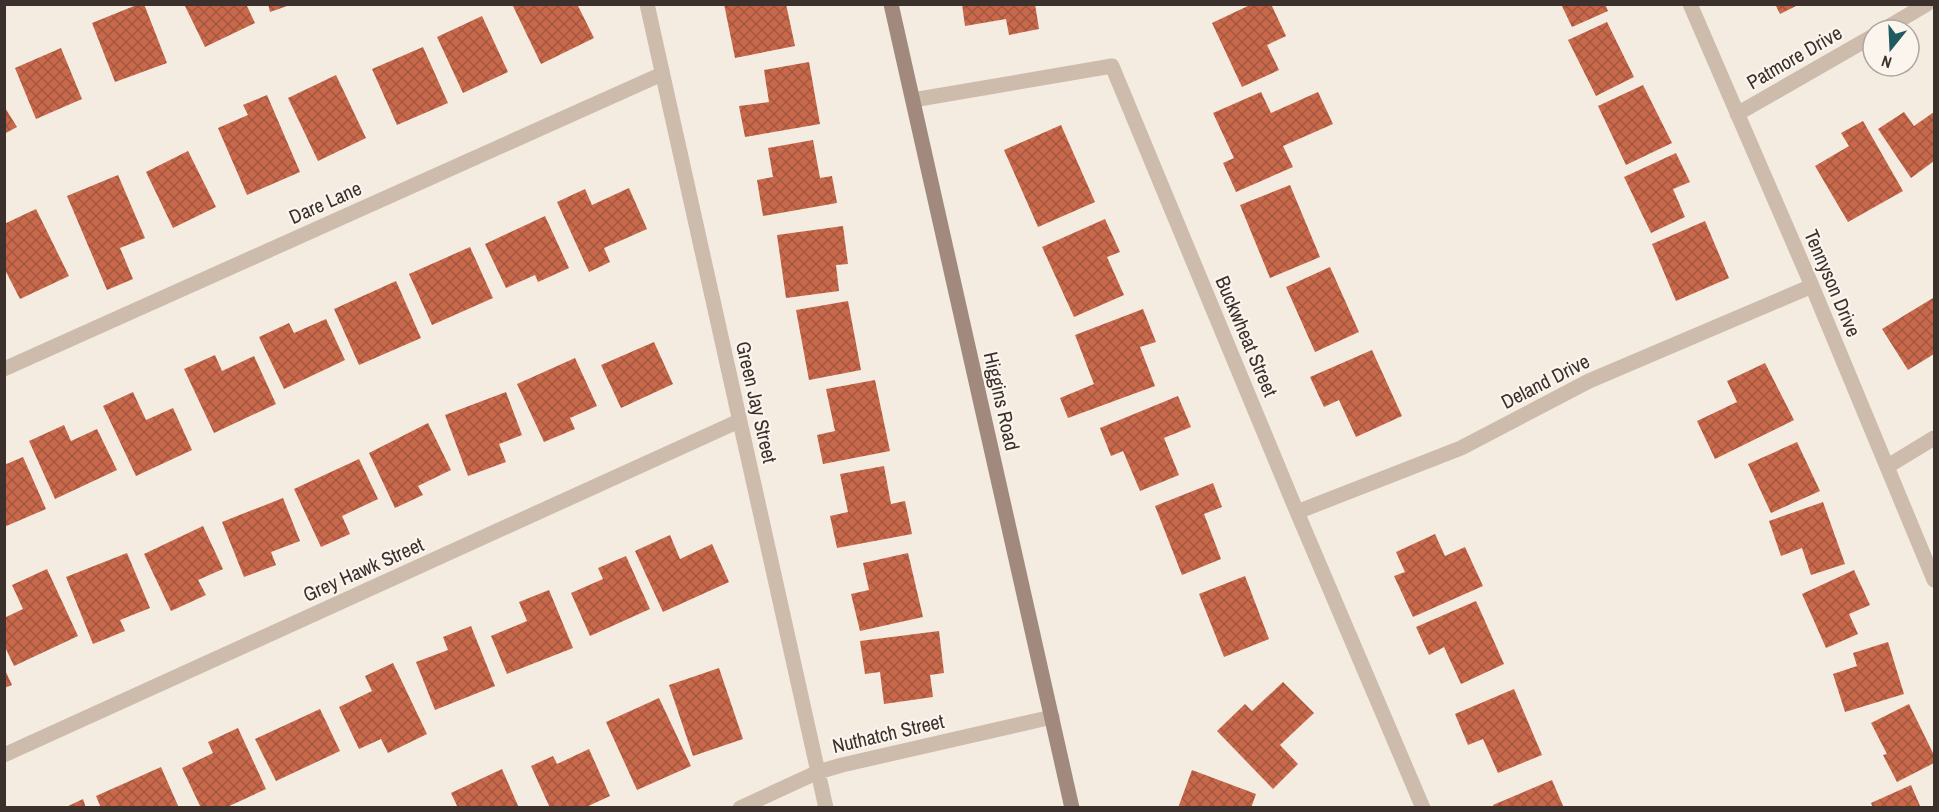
<svg xmlns="http://www.w3.org/2000/svg" width="1939" height="812" font-family="'Archivo Narrow',sans-serif">
	<style>
		.building { fill: url(#building-cross-hatch) }
		.lines { fill: none; stroke-linecap: round; stroke-linejoin: round }
		.street { stroke: #cdbbac; stroke-width: 15 }
		.secondary { stroke: #a18a7d; stroke-width: 15 }
		.labels { text-anchor: middle; dominant-baseline: central; stroke-width: 4.5; stroke-linejoin: round; paint-order: stroke }
		.street-label { font-size: 20px; fill: #3b302b; stroke: #fbf5ee }
	</style>
	<defs>
		<pattern id="building-cross-hatch" width="8" height="8" patternUnits="userSpaceOnUse" patternTransform="scale(1.5)"><rect width="8" height="8" fill="#c8694b"/><path d="M0 0l8 8M0 8l8-8" fill="none" stroke="#a4573f"/></pattern>
	</defs>
	<rect width="100%" height="100%" fill="#f4ebe1"/>
	<!-- building -->
	<path class="building" d="M139,4H144L167,63L115,82L92,23Z
		M184,4H246L255,23L205,47Z
		M268,4H290V5L270,12Z
		M512,4H577L594,38L541,64Z
		M724,4H786L795,46L735,58Z
		M962,4H1035L1039,29L1009,35L1006,19L965,26Z
		M1252,4H1271L1286,36L1267,45L1279,70L1242,87L1212,23Z
		M1561,4H1605L1608,11L1572,27Z
		M1775,4H1800L1780,14Z
		M482,16L508,72L463,93L437,37Z
		M1607,22L1634,77L1596,96L1568,40Z
		M423,47L448,103L397,125L372,69Z
		M61,48L82,99L36,119L15,68Z
		M809,62L820,124L745,137L739,106L769,102L764,70Z
		M336,75L366,138L318,161L288,98Z
		M1643,85L1672,143L1626,165L1598,106Z
		M1261,92L1271,113L1318,92L1333,124L1283,146L1293,167L1236,192L1223,163L1234,158L1213,113Z
		M267,95L300,172L247,195L218,128L248,115L243,105Z
		M4,106L17,127L4,134Z
		M1904,112L1914,126L1934,112V161L1911,178L1878,129Z
		M1863,121L1903,191L1848,222L1815,166L1849,146L1841,133Z
		M1061,125L1095,202L1038,227L1004,150Z
		M813,140L820,178L832,176L837,203L763,216L757,180L773,177L768,148Z
		M188,151L216,207L173,228L146,172Z
		M1676,153L1690,182L1673,189L1685,217L1651,233L1624,177Z
		M118,175L145,238L120,248L133,279L107,290L67,196Z
		M1290,185L1320,257L1270,278L1240,205Z
		M629,188L647,229L604,248L610,262L589,272L557,202L585,189L592,205Z
		M36,209L69,276L20,299L4,268V224Z
		M545,216L569,268L538,282L535,275L506,288L485,244Z
		M1105,219L1120,252L1107,257L1124,295L1074,317L1042,247Z
		M1705,221L1729,278L1676,301L1652,244Z
		M843,226L848,264L836,265L839,291L786,298L777,235Z
		M470,247L493,298L432,325L409,274Z
		M1330,267L1359,332L1315,352L1286,287Z
		M396,281L421,338L359,365L334,309Z
		M1933,298L1934,301V354L1908,370L1882,329Z
		M848,301L861,370L809,380L796,310Z
		M1143,309L1156,342L1140,347L1155,386L1068,418L1060,398L1094,384L1075,335Z
		M326,319L345,360L284,389L259,337L289,323L294,333Z
		M654,342L673,384L621,408L601,365Z
		M1372,350L1402,416L1356,437L1339,400L1324,407L1310,377Z
		M215,355L222,371L254,356L276,404L214,433L184,369Z
		M575,358L597,406L570,418L575,429L544,442L517,384Z
		M1765,363L1794,420L1715,459L1697,421L1737,402L1727,381Z
		M875,380L890,451L823,464L817,435L835,431L826,389Z
		M133,392L146,420L173,408L192,450L136,476L103,406Z
		M506,392L522,435L499,444L506,462L468,476L445,415Z
		M1178,396L1191,427L1164,438L1179,475L1140,491L1123,451L1111,456L1100,428Z
		M428,423L451,470L418,486L423,495L395,508L369,453Z
		M64,425L71,441L97,429L117,470L55,499L29,441Z
		M1797,442L1820,491L1771,513L1748,464Z
		M23,457L46,509L4,527V465Z
		M359,459L378,499L342,516L350,534L321,547L294,489Z
		M884,466L891,504L905,501L912,534L837,548L830,516L848,512L840,474Z
		M1213,483L1222,507L1204,514L1221,559L1182,575L1155,506Z
		M283,498L300,541L271,552L276,565L244,577L222,522Z
		M1823,502L1845,564L1811,575L1802,548L1781,556L1769,521Z
		M203,526L223,569L198,580L206,595L171,611L144,554Z
		M1435,534L1445,556L1465,547L1483,586L1413,617L1394,576L1405,572L1396,552Z
		M670,535L680,559L712,544L729,582L663,612L635,551Z
		M127,553L150,608L120,620L125,631L93,644L66,577Z
		M908,553L923,617L860,631L851,594L869,590L863,563Z
		M626,556L650,609L590,636L571,593L603,579L598,568Z
		M47,569L78,636L14,666L4,645V618L23,609L12,585Z
		M1854,570L1870,605L1849,614L1858,634L1826,648L1802,594Z
		M1245,576L1269,639L1224,657L1199,594Z
		M549,590L573,648L507,674L491,636L527,621L519,602Z
		M1476,601L1504,664L1461,684L1444,647L1429,655L1416,627Z
		M471,626L495,686L435,710L416,662L448,650L443,637Z
		M939,631L944,673L930,675L933,697L884,704L880,672L865,674L860,641Z
		M1888,642L1904,694L1845,712L1833,674L1857,666L1853,653Z
		M393,663L427,734L388,753L381,739L359,749L339,707L372,691L365,676Z
		M4,668L12,685L4,688Z
		M719,668L743,739L693,756L669,685Z
		M1283,682L1314,713L1280,745L1298,764L1273,789L1217,731L1245,704L1252,711Z
		M1514,689L1542,755L1498,773L1483,739L1468,745L1455,714Z
		M659,698L691,766L637,790L606,722Z
		M1909,704L1934,755V763L1897,782L1883,755L1887,754L1871,723Z
		M320,709L340,751L276,781L255,739Z
		M238,728L266,789L225,808H201L182,768L213,753L208,742Z
		M589,749L610,796L584,808H550L531,766L553,756L557,764Z
		M161,767L179,808H101L96,796Z
		M502,769L519,808H458L451,793Z
		M1192,770L1256,794L1251,808H1178Z
		M1552,780L1564,808H1494L1493,805Z
		M1911,785L1921,808H1873L1871,803Z
		M83,799L86,808H64Z"/>
	<g class="lines">
		<!-- street -->
		<path class="street" d="M647,4L826,808
			M1690,4L1812,286L1934,580
			M1883,30L1927,4
			M913,100L1112,66L1297,512L1423,808
			M1737,114L1873,36
			M4,369L662,74
			M1888,466L1934,438
			M1297,512L1461,448L1589,381L1812,286
			M4,755L739,421
			M740,808L818,772L842,765L1052,717"/>
		<!-- secondary -->
		<path class="secondary" d="M891,4L1072,808"/>
	</g>
	<g class="labels">
		<!-- street labels -->
		<g class="street-label">
			<text transform="translate(1794 57) rotate(-30)">Patmore Drive</text>
			<text transform="translate(325 202) rotate(-24)">Dare Lane</text>
			<text transform="translate(1833 283) rotate(67)">Tennyson Drive</text>
			<text transform="translate(1247 336) rotate(67)">Buckwheat Street</text>
			<text transform="translate(1545 381) rotate(-27)">Deland Drive</text>
			<text transform="translate(1002 401) rotate(77)">Higgins Road</text>
			<text transform="translate(757 402) rotate(77)">Green Jay Street</text>
			<text transform="translate(363 569) rotate(-24)">Grey Hawk Street</text>
			<text transform="translate(888 733) rotate(-13)">Nuthatch Street</text>
		</g>
	</g>
	<!-- border -->
	<rect width="1939" height="812" fill="none" stroke="#3b302b" stroke-width="12"/>
	<!-- north arrow -->
	<g transform="translate(1891 48) rotate(198)"><circle r="28" fill="#fbf5ee" stroke="#aea6a0" stroke-width="1.5"/>
	<path d="M0-4.5L10 22L0 15L-10 22Z" fill="#1f5a5e"/>
	<text y="-9" font-size="16" font-weight="bold" text-anchor="middle" fill="#3b302b">N</text>
	</g>
</svg>
